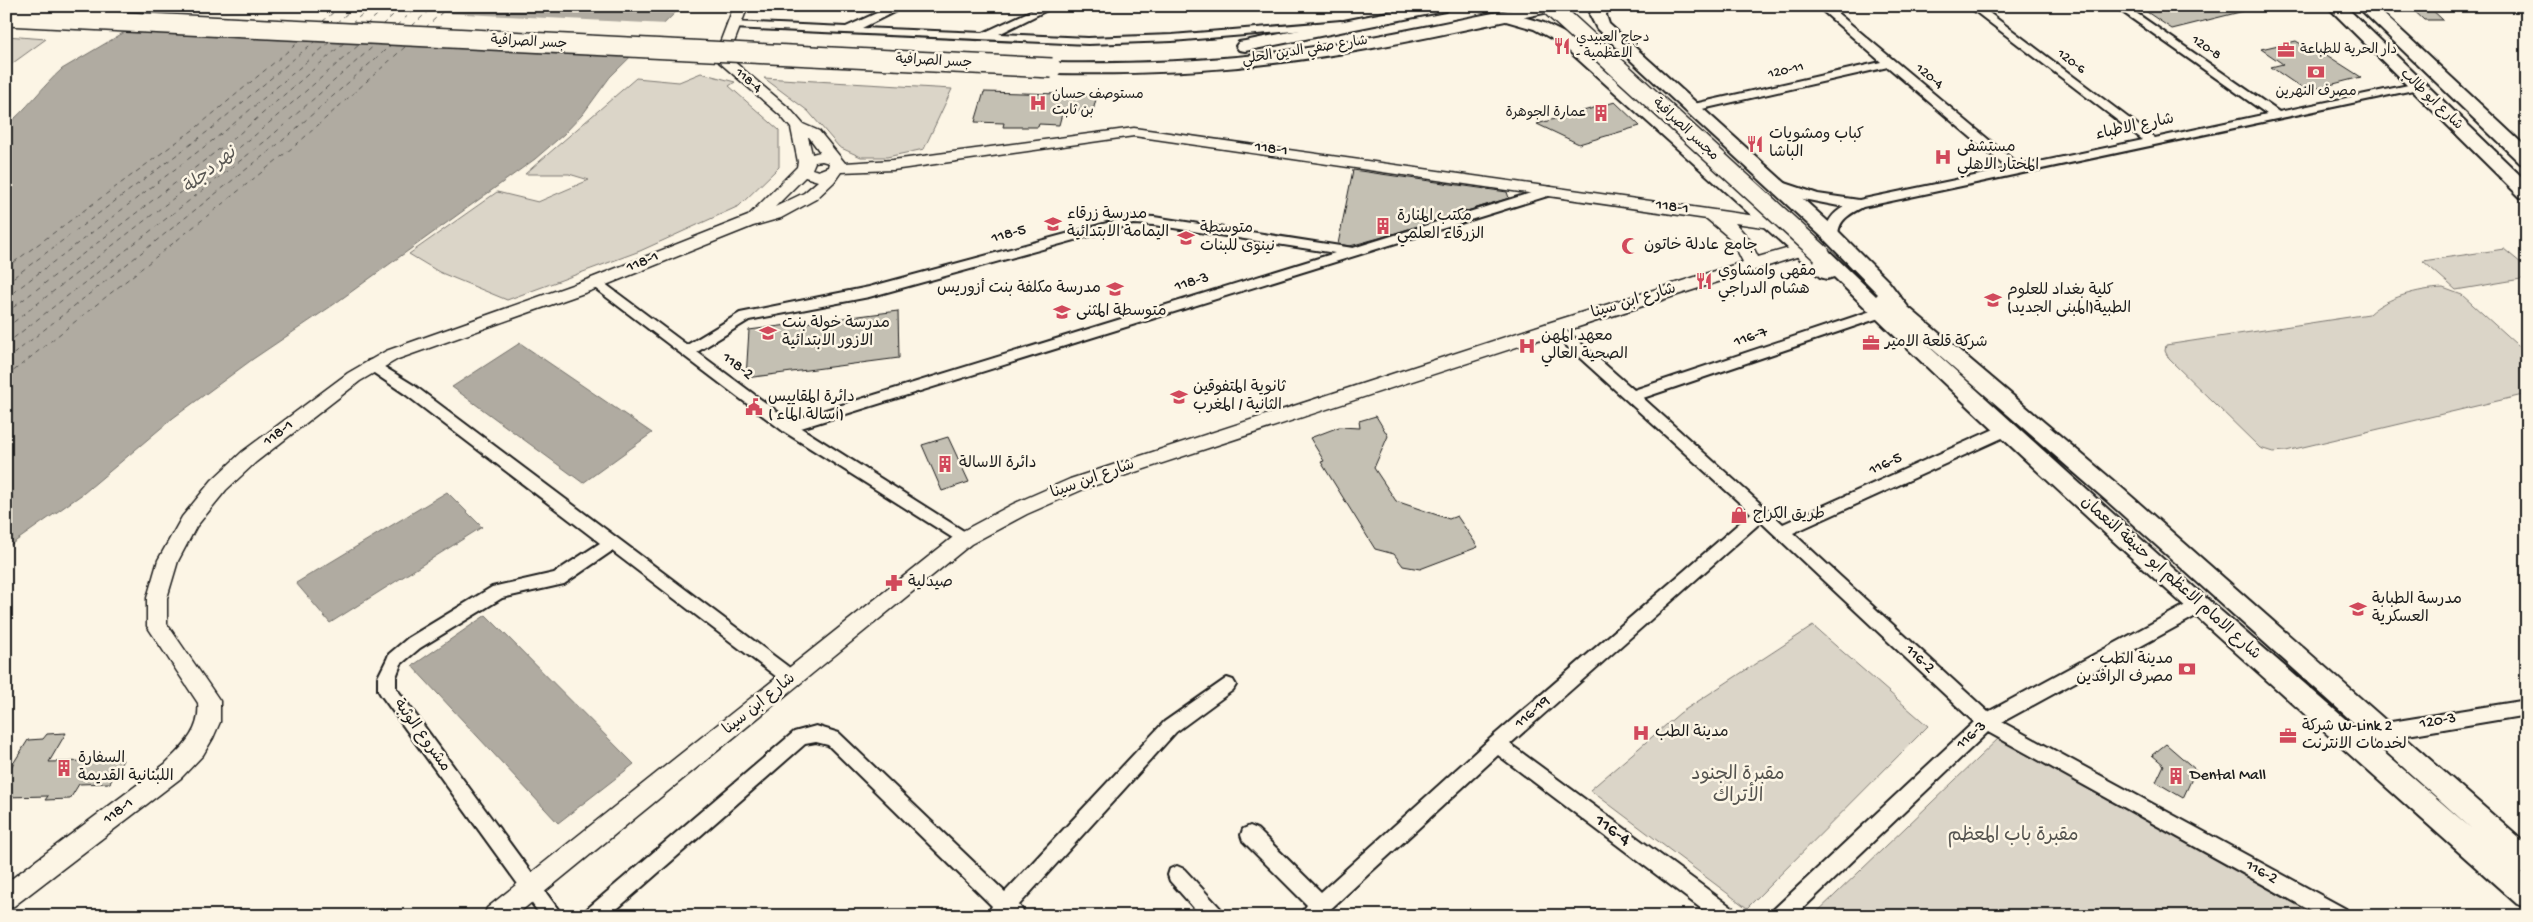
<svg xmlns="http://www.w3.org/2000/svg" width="2533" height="922" font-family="'Gochi Hand','Playpen Sans Arabic',sans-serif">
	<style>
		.green { fill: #dbd5c8; stroke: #7c7872 }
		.water { fill: #b0aba1; stroke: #75726c }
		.pier { fill: #fcf5e5 }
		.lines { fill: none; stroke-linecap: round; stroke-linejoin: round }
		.ferry { stroke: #575551; stroke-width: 1; stroke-dasharray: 5 4.5; stroke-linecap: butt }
		.building { fill: #c4c0b3; stroke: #1c1c1c }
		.minor-casing { stroke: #1c1c1c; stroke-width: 4 }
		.tertiary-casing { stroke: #1c1c1c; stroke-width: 3 }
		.secondary-casing { stroke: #1c1c1c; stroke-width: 4 }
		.primary-casing { stroke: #1c1c1c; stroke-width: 4 }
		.minor { fill: #fcf5e5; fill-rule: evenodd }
		.tertiary { fill: #fcf5e5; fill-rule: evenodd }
		.secondary { fill: #fcf5e5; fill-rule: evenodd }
		.primary { fill: #fcf5e5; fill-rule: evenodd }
		.secondary-bridge-casing { stroke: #1c1c1c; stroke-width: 21; stroke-linecap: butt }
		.primary-bridge-casing { stroke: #1c1c1c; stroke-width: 22; stroke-linecap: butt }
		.secondary-bridge { stroke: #fcf5e5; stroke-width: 18 }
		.primary-bridge { stroke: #fcf5e5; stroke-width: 19 }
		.labels { text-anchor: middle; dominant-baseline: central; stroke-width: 5; stroke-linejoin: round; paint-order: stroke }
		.far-poi-label { font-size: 14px; fill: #1c1c1c; stroke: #fcf5e5; text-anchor: start }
		.far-street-label { font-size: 14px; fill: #1c1c1c; stroke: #fcf5e5 }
		.street-label { font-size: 16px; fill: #1c1c1c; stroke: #fcf5e5 }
		.poi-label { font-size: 16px; fill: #1c1c1c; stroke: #fcf5e5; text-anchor: start }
		.water-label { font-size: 18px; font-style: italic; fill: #575551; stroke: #fcf5e5 }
		.near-park-label { font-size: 19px; fill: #555450; stroke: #fcf5e5 }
		.near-street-label { font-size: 19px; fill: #1c1c1c; stroke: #fcf5e5 }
	</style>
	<rect width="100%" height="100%" fill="#fcf5e5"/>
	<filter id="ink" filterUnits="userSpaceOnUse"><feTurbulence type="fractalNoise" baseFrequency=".02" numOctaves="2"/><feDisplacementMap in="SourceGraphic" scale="10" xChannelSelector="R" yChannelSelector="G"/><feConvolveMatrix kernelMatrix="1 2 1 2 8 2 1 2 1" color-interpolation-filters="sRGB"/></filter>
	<g filter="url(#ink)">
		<!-- green -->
		<path class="green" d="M6,36L46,39L6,68Z
			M701,73L735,82L729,86L779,130V167L739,206L640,251L507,300L439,272L409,254L497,192L538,202L589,180L569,174H525L636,78L679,82Z
			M764,78L952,89L924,149L887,157H861L839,147L808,111Z
			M2504,249L2527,268V278L2456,290L2423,261Z
			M2443,288L2462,295L2527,354V394L2286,451L2273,452L2260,448L2169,359L2165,351L2166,345L2369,314C2387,297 2419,289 2443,288Z
			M1813,626L1928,726L1747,908L1590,790L1680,713Z
			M2000,737L2324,916H1813Z"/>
		<!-- water -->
		<path class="water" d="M169,6H682L610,77L583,114L564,134L535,159L333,305L253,359L173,418L84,493L6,548V126C27,109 42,87 62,69Z
			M520,343L652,433L583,483L452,387Z
			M447,492L482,527L330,623L296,583Z
			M486,615L634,764L558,823L412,666Z"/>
		<!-- pier -->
		<path class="pier" d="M163,6H302L667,24L650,39L147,15Z"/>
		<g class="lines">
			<!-- ferry -->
			<path class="ferry" d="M322,22L341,6
				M336,23L356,6
				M351,24L372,6
				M366,25L387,6
				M382,25L403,6
				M396,26L419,6
				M412,26L434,6
				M425,28L449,6
				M6,268L197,127L300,41
				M6,283L211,129L315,41
				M6,298L225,131L331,41
				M6,313L239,134L345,42
				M6,328L254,136L360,44
				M6,344L268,139L376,44
				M6,360L282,141L392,44
				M6,377L297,144L406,46"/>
		</g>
		<!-- building -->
		<path class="building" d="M2138,6H2243L2244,11L2172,29Z
			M2409,6H2428L2443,20H2424Z
			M2296,41L2319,55L2325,54L2361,77L2306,91L2271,67L2283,64L2261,49Z
			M984,92L1097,95L1093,111L1063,110L1059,125L1039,124L1038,127H1003L1004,123L975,122Z
			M1615,102L1640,126L1579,144L1537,124Z
			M1353,170L1507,192L1509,198L1379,238L1350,246L1338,244Z
			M898,311L899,358L746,378L749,330Z
			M1376,416L1388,436L1374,468L1396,501L1449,519L1457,516L1478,547L1420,569L1403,566L1394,554L1375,549L1321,462L1324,461L1310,438L1339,427L1360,428L1359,421Z
			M948,437L969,482L942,491L922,445Z
			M66,733L49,762L123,760L110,783L79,784L70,799L45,800L48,796L6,797V775L28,740L43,739L47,734Z
			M2166,744L2196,770L2183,798L2156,782L2164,765L2152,755Z"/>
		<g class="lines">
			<!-- minor casing -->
			<g class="minor-casing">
				<path id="minor" d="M892,6H906L862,28L983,33L1041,6H1055L999,34L1088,38L1172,35L1341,21L1346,24L1341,27L1172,41L1088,44L732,28L727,25L732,22L846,27Z
					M1817,6H1829L2020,166L2143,140L1968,6H1980L2155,138L2267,114L2114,6H2126L2279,112L2418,83L2424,86L2418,89L1863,207C1850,214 1839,219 1838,235L1832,239L1826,235C1826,221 1833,213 1844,207L1803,199L1774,188L1772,185L1774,182H1782L1818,194L1859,200L2008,169L1888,67L1689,112L1685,110V106L1881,62Z
					M1550,187L1556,191L1554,194L801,428L970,535L972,539L970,543L964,545L783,431L588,283L595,279L600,280L687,345L740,313L869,287L1133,216L1154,217L1353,248ZM1133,224L1154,225L1335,253L790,421L697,352L749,320L869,297Z
					M1880,308L1887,313L1885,316L1643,398L1783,524L2001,426H2011L2013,430L2011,434L1793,533L1988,712L2193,601L2199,599L2205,601L2207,606L2205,611L2002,722L2346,909L2349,916H2320L1988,732L1795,916H1771L1774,909L1974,722L1761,522L1510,744L1734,909L1737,916H1711L1498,755L1323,916H1299L1307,905L1243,841L1241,835L1243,829L1250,826L1257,829L1321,892L1491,738L1751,513L1549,330L1547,327L1549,324H1559L1634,390Z
					M373,360L415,386L798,674L801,679L798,684L792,686L786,684L612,551L564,584L502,598L420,648L401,664L396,677V688L563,916H541L381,695L378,690V677L387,659L389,654L408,638L492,587L554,573L600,543L405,394L368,369L366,365L368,361Z
					M1227,678L1233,680L1236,685L1233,690L1176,732L1019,905L1026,916H986L992,906L828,745L816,742L805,744L609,916H584L587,909L794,732L816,726L839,733L1005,892L1164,722Z
					M2527,700V715L2348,745L2342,742L2339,737L2342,732L2348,729Z
					M1177,866L1184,869L1221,909L1224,916H1201L1170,881L1168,875L1170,869Z"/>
			</g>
			<!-- tertiary casing -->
			<g class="tertiary-casing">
				<path id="tertiary" d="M734,6H748L730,53L732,60L790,109L803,124L819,131L845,163L893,160L1134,128L1770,218L1776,219L1778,223L1776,227L1770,228L1735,223L1749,239L1758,257L1800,245L1806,246L1808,250L1806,254C1565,330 1324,410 1084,489L1027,514L971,544L515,916H484L487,908L957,534L1013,504L1070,479L1548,323L1743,262L1732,240L1707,219L1134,136L893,170L841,172L834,182L816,199L781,218L753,226L601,287L398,359L360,381L256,462L226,490L196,527L178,561L167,598V624L220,701V722L213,738L203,755L181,778L14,906L6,909V883L165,764C183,746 201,731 198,703L147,626V598L158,560L182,517L212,480L242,452L348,373L386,351L589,279L748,216L797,167L798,162L791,128L780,115L719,62L716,53ZM808,137H809L820,152L812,154ZM822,161L829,163L828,167L818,171L812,169L815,162ZM805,177L818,181L804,193L775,207Z"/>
			</g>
			<!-- secondary casing -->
			<g class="secondary-casing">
				<path id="secondary" d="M1592,6H1608L1606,15L1609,24L1834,227L1889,282L1908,307L2123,489L2527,845V874L2521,872L2527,877V908L2517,904C2287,698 2055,494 1834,277L1827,279L1820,277L1560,43L1534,29L1499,19L1496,16L1504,11L1509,13L1544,23L1572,37L1814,251L1821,248L1828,250L1876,296L1878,294L1875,291L1821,236L1597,29L1590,15ZM1914,333L2107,501L2472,829L2207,599Z"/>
			</g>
			<!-- primary casing -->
			<g class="primary-casing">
				<path id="primary" d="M1418,6H1453L1445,11L1245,51L1239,50L1236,46L1239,42L1245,41Z
					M1527,6H1562L1554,11C1455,31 1356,55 1256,65C1188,73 1120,74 1052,73L1046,72L1043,68L1046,64L1052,63C1121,64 1189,62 1257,55C1348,44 1438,24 1527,6Z
					M2327,6H2345L2527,182V199L2520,197Z
					M2357,6H2375L2527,148V165L2520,163Z"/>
			</g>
			<!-- minor -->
			<use href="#minor" class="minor"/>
			<!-- tertiary -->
			<use href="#tertiary" class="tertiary"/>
			<!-- secondary -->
			<use href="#secondary" class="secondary"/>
			<!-- primary -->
			<use href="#primary" class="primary"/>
			<!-- secondary-bridge casing -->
			<g class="secondary-bridge-casing">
				<path id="secondary-bridge" d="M1550,6L1821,254"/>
			</g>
			<!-- primary-bridge casing -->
			<g class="primary-bridge-casing">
				<path id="primary-bridge" d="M6,16L1052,68"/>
			</g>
			<!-- secondary-bridge -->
			<use href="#secondary-bridge" class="secondary-bridge"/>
			<!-- primary-bridge -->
			<use href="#primary-bridge" class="primary-bridge"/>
		</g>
	</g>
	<!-- icons -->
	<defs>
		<g id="restaurant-bare" transform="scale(1.35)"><path d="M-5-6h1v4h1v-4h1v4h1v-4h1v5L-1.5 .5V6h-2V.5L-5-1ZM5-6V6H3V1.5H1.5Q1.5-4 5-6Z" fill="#d1495b" stroke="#fcf5e5" stroke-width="2.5" paint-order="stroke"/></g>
		<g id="office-bare" transform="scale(1.35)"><path d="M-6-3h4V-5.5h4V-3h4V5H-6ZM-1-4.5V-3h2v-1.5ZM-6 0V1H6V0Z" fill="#d1495b" stroke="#fcf5e5" stroke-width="2.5" paint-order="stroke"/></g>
		<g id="bank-bare" transform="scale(1.35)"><path d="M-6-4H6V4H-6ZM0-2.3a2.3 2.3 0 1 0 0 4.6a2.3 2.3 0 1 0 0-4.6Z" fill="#d1495b" stroke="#fcf5e5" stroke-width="2.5" paint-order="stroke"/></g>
		<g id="hospital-bare" transform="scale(1.35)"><path d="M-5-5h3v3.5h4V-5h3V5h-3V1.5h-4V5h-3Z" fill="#d1495b" stroke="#fcf5e5" stroke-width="2.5" paint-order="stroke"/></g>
		<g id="building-bare" transform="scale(1.35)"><path d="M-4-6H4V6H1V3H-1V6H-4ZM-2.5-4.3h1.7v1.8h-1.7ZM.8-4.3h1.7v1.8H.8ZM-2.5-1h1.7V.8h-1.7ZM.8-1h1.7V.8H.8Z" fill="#d1495b" stroke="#fcf5e5" stroke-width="2.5" paint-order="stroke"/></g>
		<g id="school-bare" transform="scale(1.35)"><path d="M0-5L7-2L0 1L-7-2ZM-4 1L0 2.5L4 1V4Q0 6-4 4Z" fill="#d1495b" stroke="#fcf5e5" stroke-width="2.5" paint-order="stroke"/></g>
		<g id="mosque-bare" transform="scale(1.35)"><path d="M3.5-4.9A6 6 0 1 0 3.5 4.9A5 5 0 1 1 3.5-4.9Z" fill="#d1495b" stroke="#fcf5e5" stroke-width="2.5" paint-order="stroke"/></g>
		<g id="university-bare" transform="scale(1.35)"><path d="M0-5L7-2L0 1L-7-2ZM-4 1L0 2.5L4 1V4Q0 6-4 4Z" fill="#d1495b" stroke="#fcf5e5" stroke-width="2.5" paint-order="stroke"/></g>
		<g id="civic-bare" transform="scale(1.35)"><path d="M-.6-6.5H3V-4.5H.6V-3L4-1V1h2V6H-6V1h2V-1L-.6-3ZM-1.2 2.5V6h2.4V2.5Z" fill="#d1495b" stroke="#fcf5e5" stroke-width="2.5" paint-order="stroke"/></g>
		<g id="shop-bare" transform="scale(1.35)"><path d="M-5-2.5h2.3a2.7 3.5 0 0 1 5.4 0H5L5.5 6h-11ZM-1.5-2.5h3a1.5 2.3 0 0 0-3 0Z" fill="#d1495b" stroke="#fcf5e5" stroke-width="2.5" paint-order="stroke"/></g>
		<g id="pharmacy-bare" transform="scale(1.35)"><path d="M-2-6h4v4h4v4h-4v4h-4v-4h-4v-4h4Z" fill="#d1495b" stroke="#fcf5e5" stroke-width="2.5" paint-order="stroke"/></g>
	</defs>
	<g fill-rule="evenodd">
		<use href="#restaurant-bare" x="1562" y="46"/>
		<use href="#office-bare" x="2286" y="50"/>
		<use href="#bank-bare" x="2316" y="72"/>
		<use href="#hospital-bare" x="1038" y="103"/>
		<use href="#building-bare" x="1601" y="113"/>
		<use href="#restaurant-bare" x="1755" y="144"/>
		<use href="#hospital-bare" x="1943" y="157"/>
		<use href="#school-bare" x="1053" y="224"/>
		<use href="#building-bare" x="1383" y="226"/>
		<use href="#school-bare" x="1186" y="238"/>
		<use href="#mosque-bare" x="1630" y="246"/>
		<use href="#restaurant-bare" x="1704" y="281"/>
		<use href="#school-bare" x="1115" y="289"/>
		<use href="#university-bare" x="1993" y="300"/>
		<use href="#school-bare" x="1062" y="312"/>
		<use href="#school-bare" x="768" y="333"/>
		<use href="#office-bare" x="1871" y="343"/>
		<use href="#hospital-bare" x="1527" y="346"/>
		<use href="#school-bare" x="1179" y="397"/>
		<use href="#civic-bare" x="754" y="407"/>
		<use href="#building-bare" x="945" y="464"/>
		<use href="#shop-bare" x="1739" y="515"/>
		<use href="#pharmacy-bare" x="894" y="583"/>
		<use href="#school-bare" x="2358" y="609"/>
		<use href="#bank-bare" x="2187" y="669"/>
		<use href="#hospital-bare" x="1641" y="733"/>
		<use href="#office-bare" x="2288" y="736"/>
		<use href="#building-bare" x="64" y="768"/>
		<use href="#building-bare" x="2176" y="776"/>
	</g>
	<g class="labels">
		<!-- far-poi labels -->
		<g class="far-poi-label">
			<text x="1576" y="38">دجاج العبيدي<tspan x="1576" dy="16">- الاعظمية</tspan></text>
			<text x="2300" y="50">دار الحرية للطباعة</text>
			<text x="2316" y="92" text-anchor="middle">مصرف النهرين</text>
			<text x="1052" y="95">مستوصف حسان<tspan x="1052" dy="16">بن ثابت</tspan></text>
			<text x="1587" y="113" text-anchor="end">عمارة الجوهرة</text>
		</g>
		<!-- far-street labels -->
		<g class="far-street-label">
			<text transform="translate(529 43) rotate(3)">جسر الصرافية</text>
			<text transform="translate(2206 48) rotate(35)">120-8</text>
			<text transform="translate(1305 51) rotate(-9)">شارع صفي الدين الحلي</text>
			<text transform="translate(934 62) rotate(3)">جسر الصرافية</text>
			<text transform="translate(2071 62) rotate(37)">120-6</text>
			<text transform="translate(1786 71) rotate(-13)">120-11</text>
			<text transform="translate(1929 77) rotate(40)">120-4</text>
			<text transform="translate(748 81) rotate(41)">118-4</text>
			<text transform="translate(2431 100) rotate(44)">شارع ابو طالب</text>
			<text transform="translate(1685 130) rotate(43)">مجسر الصرافية</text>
		</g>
		<!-- street labels -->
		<g class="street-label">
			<text transform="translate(2135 128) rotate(-12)">شارع الاطباء</text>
			<text transform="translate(1271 150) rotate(8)">118-1</text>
			<text transform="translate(1672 208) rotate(8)">118-1</text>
			<text transform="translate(1009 235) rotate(-16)">118-5</text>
			<text transform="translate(643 263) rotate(-22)">118-1</text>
			<text transform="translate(1192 283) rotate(-17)">118-3</text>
			<text transform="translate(1634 302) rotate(-17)">شارع ابن سينا</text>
			<text transform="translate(1751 338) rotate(-19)">116-7</text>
			<text transform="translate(737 367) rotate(37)">118-2</text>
			<text transform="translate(279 434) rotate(-37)">118-1</text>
			<text transform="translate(1886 465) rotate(-25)">116-5</text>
			<text transform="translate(1093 480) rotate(-20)">شارع ابن سينا</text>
			<text transform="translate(2170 579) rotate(42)">شارع الامام الاعظم ابو حنيفة النعمان</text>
			<text transform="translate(1919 660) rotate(43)">116-2</text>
			<text transform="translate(760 705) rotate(-39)">شارع ابن سينا</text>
			<text transform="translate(1533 713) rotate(-41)">116-19</text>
			<text transform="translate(2438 722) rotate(-10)">120-3</text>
			<text transform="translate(421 736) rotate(54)">مشروع الوثبة</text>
			<text transform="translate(1972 736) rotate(-42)">116-3</text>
			<text transform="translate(119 812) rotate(-37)">118-1</text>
			<text transform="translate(2261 873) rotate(29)">116-2</text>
		</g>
		<!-- poi labels -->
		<g class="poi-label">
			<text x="1769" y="135">كباب ومشويات<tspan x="1769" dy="18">الباشا</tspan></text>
			<text x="1957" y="148">مستشفى<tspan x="1957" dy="18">المختار الاهلي</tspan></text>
			<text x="1067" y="215">مدرسة زرقاء<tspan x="1067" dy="18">اليمامة الابتدائية</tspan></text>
			<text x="1397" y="217">مكتب المنارة<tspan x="1397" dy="18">الزرقاء العلمي</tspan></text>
			<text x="1200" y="229">متوسطة<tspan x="1200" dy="18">نينوى للبنات</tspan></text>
			<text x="1644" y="246">جامع عادلة خاتون</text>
			<text x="1718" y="272">مقهى وامشاوي<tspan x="1718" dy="18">هشام الدراجي</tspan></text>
			<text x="1101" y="289" text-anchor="end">مدرسة مكلفة بنت أزوريس</text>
			<text x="2007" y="291">كلية بغداد للعلوم<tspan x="2007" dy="18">الطبية(المبنى الجديد)</tspan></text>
			<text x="1076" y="312">متوسطة المثنى</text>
			<text x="782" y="324">مدرسة خولة بنت<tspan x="782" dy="18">الازور الابتدائية</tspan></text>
			<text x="1541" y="337">معهد المهن<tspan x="1541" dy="18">الصحية العالي</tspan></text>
			<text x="1885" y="343">شركة قلعة الامير</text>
			<text x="1193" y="388">ثانوية المتفوقين<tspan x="1193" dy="18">الثانية / المغرب</tspan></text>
			<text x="768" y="398">دائرة المقاييس<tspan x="768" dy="18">( اسالة الماء)</tspan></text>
			<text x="959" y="464">دائرة الاسالة</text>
			<text x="1753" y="515">طريق الكراج</text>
			<text x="908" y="583">صيدلية</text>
			<text x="2372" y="600">مدرسة الطبابة<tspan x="2372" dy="18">العسكرية</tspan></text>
			<text x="2173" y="660" text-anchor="end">مدينة الطب ٠<tspan x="2173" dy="18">مصرف الرافدين</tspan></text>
			<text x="2302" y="727">شركة W-Link 2<tspan x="2302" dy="18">لخدمات الانترنت</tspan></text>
			<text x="1655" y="733">مدينة الطب</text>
			<text x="78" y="759">السفارة<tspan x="78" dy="18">اللبنانية القديمة</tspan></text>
			<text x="2190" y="776">Dental Mall</text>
		</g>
		<!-- water labels -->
		<g class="water-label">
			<text transform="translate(210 171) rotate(-39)">نهر دجلة</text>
		</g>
		<!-- near-park labels -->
		<g class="near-park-label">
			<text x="1738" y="775">مقبرة الجنود<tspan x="1738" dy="22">الأتراك</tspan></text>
			<text x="2013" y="836">مقبرة باب المعظم</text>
		</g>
		<!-- near-street labels -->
		<g class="near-street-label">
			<text transform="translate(1612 831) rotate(37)">116-4</text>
		</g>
	</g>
	<!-- margin -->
	<rect width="2533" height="922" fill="none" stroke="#fcf5e5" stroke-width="25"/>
	<rect x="12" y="12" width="2508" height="897" fill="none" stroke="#1c1c1c" stroke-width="2" filter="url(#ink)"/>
</svg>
